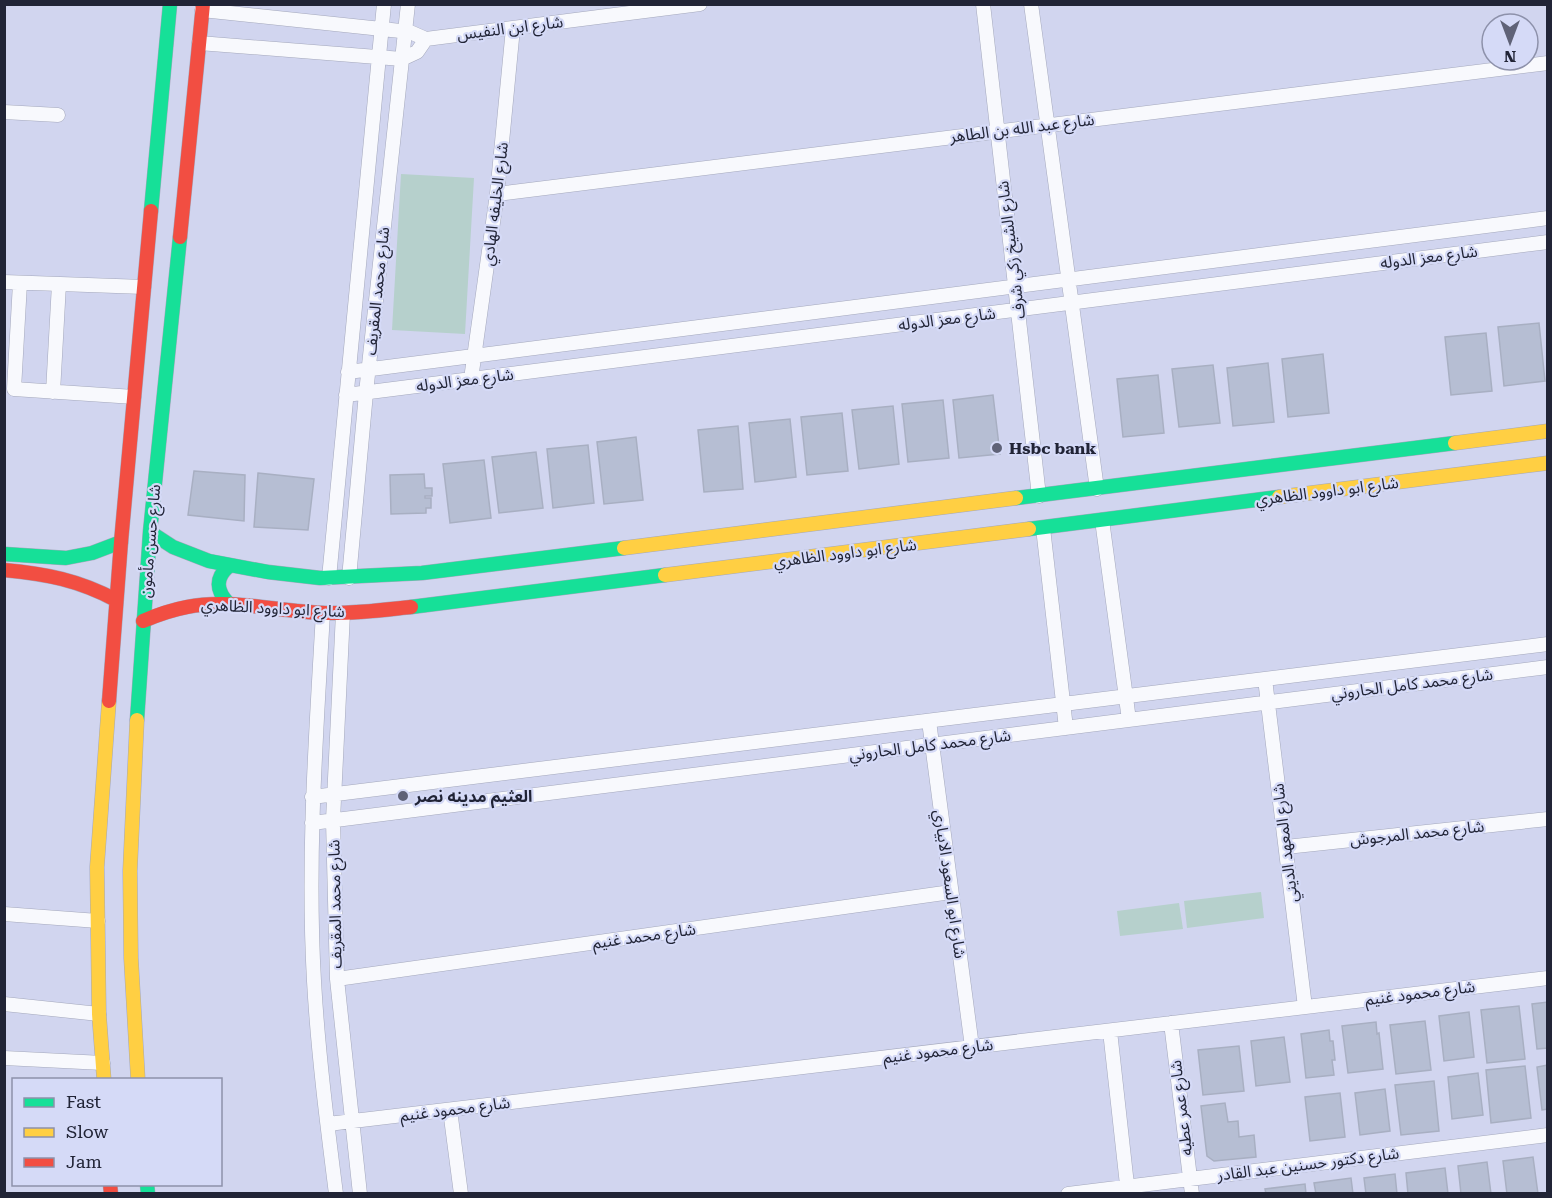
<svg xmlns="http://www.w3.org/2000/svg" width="1552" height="1198" font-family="'Roboto Serif','Noto Sans Arabic',serif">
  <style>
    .green { fill: #b6d0cc }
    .building { fill: #b6bed3; stroke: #a8afc2; stroke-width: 1.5 }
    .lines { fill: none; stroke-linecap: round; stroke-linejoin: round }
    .street-casing { stroke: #a4a8bc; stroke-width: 15 }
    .fast-casing { stroke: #a4a8bc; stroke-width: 15 }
    .slow-casing { stroke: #a4a8bc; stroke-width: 15 }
    .jam-casing { stroke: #a4a8bc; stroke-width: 15 }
    .street { stroke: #f8f9fd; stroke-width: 14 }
    .fast { stroke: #16e098; stroke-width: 14 }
    .slow { stroke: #ffcf43; stroke-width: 14 }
    .jam { stroke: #f24e42; stroke-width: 14 }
    .poi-dot { fill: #5f6277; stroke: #d5daf7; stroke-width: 2 }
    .labels { text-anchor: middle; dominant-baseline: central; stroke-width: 4.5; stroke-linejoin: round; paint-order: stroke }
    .street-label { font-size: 16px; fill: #212436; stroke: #d5daf7 }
    .poi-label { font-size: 16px; font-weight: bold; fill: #212436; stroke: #d5daf7; text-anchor: start }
  </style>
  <rect width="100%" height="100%" fill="#d1d5ef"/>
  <path class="green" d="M401 174 474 178 465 334 392 330Z
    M1261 892 1264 918 1187 928 1184 901Z
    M1179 903 1183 929 1120 936 1117 911Z"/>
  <path class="building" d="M1539 323 1545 381 1504 386 1498 327Z
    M1486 333 1492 391 1451 395 1445 337Z
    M1323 354 1329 413 1288 417 1282 359Z
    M1268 363 1274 422 1233 426 1227 368Z
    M1213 365 1220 423 1179 427 1172 369Z
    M1158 375 1164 433 1123 437 1117 379Z
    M993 395 1000 454 959 458 953 400Z
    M943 400 949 458 908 462 902 404Z
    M893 406 899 464 859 469 852 410Z
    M842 413 848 471 807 475 801 417Z
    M790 419 796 477 755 482 749 423Z
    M738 426 743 489 704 492 698 430Z
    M636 437 643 500 604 504 597 442Z
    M588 445 594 503 553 508 547 449Z
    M536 452 543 508 499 513 492 457Z
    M484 460 491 518 450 523 443 464Z
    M194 471 245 475 244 521 188 515Z
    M258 473 314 479 308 530 254 527Z
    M424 474 425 488H432V496H425V498H431V508H426V513L391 514 390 475Z
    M1548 1002V1048L1537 1049 1532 1004Z
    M1519 1006 1525 1059 1487 1063 1481 1010Z
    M1469 1012 1474 1057 1444 1061 1439 1016Z
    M1425 1021 1431 1070 1396 1074 1390 1025Z
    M1376 1022 1377 1034 1379 1033 1383 1069 1348 1073 1342 1026Z
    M1329 1030 1330 1041H1333L1335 1060H1332L1334 1075 1306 1078 1301 1034Z
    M1284 1037 1290 1082 1256 1086 1251 1041Z
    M1239 1046 1244 1091 1203 1095 1198 1050Z
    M1548 1065V1109L1542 1110 1537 1067Z
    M1525 1066 1531 1118 1491 1123 1486 1070Z
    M1478 1073 1483 1115 1452 1119 1448 1077Z
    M1434 1081 1439 1131 1401 1135 1395 1085Z
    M1385 1089 1390 1131 1360 1135 1355 1093Z
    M1340 1093 1345 1137 1310 1141 1305 1097Z
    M1225 1103 1228 1122 1238 1121 1239 1137 1254 1135 1256 1157 1214 1161 1207 1156 1201 1106Z
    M1533 1157 1538 1194H1507L1503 1161Z
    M1487 1162 1491 1194H1461L1458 1166Z
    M1445 1168 1448 1194H1408L1406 1173Z
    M1395 1174 1397 1194H1366L1364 1178Z
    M1351 1178 1353 1194H1316L1314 1183Z
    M1305 1184 1306 1194H1266L1265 1189Z"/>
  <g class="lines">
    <g class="street-casing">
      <path id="street" d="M983 4 1039 496
        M1031 4 1097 489
        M202 10 410 32 426 39 700 4
        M199 43 402 59 417 52 426 39
        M4 112 58 115
        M497 194 1548 63
        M4 282 144 287
        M20 283 14 389 134 397
        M348 372 1548 218
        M471 379 497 194 513 28
        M53 392 59 284
        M346 395 1548 242
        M1102 520 1129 720
        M1043 528 1066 728
        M329 578 384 4
        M349 578 366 393 408 4
        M323 613C316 735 307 858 314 981 318 1052 327 1123 336 1194
        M343 613 333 820 337 979 360 1194
        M1265 679 1305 1007
        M929 721 972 1047
        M312 797 1548 644
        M312 823 1548 667
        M1286 847 1548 819
        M4 914 98 921
        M337 979 951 892
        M4 1004 99 1014
        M1171 1023 1192 1194
        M1110 1031 1128 1194
        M4 1058 103 1063
        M450 1110 461 1194
        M328 1124 1548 978
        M1068 1194 1548 1135"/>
    </g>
    <g class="fast-casing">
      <path id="fast" d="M151 211 170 4
        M1016 498 1455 443
        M1029 529 1279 497
        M150 532 173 547 209 561 268 572 320 578 422 573 624 548
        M4 554 66 558 92 553 121 542
        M228 603C216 590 215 578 229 566
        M411 607 665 575
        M137 720 150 532 180 237
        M147 1184 148 1194"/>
    </g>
    <g class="slow-casing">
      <path id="slow" d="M1455 443 1548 431
        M1279 497 1548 463
        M624 548 1016 498
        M665 575 1029 529
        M137 720 130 871 131 958 138 1080
        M104 1080 99 1014 97 867 109 701"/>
    </g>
    <g class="jam-casing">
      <path id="jam" d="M180 237 203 4
        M4 570C47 574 78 580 116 600
        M143 621C157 615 171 610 187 607 232 598 279 612 324 613 353 614 383 610 411 607
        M109 701 121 542 151 211
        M110 1184 111 1194"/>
    </g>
    <use href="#street" class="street"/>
    <use href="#fast" class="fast"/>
    <use href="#slow" class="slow"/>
    <use href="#jam" class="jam"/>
  </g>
  <g class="poi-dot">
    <circle cx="997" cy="448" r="6"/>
    <circle cx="403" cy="796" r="6"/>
  </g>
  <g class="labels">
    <g class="street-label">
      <text transform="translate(510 28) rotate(-7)">شارع ابن النفيس</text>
      <text transform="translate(1022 128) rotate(-7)">شارع عبد الله بن الطاهر</text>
      <text transform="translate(495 204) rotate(-83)">شارع الخليفه الهادي</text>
      <text transform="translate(1011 250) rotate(-97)">شارع الشيخ زكي شرف</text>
      <text transform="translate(1429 257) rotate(-7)">شارع معز الدوله</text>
      <text transform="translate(377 291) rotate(-84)">شارع محمد المقريف</text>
      <text transform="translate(947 319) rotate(-7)">شارع معز الدوله</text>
      <text transform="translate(465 380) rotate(-7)">شارع معز الدوله</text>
      <text transform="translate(1327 491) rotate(-7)">شارع ابو داوود الظاهري</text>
      <text transform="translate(150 541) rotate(-85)">شارع حسن مأمون</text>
      <text transform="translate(845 553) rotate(-7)">شارع ابو داوود الظاهري</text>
      <text transform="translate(273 608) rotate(3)">شارع ابو داوود الظاهري</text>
      <text transform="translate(1412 684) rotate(-7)">شارع محمد كامل الحاروني</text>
      <text transform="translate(930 745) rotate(-7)">شارع محمد كامل الحاروني</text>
      <text transform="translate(1417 833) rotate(-6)">شارع محمد المرجوش</text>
      <text transform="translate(1285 843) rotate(-97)">شارع المعهد الديني</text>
      <text transform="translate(950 884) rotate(82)">شارع ابو السعود الابياري</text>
      <text transform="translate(335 904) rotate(-91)">شارع محمد المقريف</text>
      <text transform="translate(644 936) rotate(-8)">شارع محمد غنيم</text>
      <text transform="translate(1420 993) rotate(-7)">شارع محمود غنيم</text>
      <text transform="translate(938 1051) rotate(-7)">شارع محمود غنيم</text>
      <text transform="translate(1181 1108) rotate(-97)">شارع عمر عطيه</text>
      <text transform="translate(455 1109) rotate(-7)">شارع محمود غنيم</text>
      <text transform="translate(1308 1164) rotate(-7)">شارع دكتور حسنين عبد القادر</text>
    </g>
    <g class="poi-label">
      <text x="1009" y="448">Hsbc bank</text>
      <text x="415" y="796">العثيم مدينه نصر</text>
    </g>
  </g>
  <rect width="1552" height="1198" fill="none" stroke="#212436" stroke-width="12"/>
  <rect x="12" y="1078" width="210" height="108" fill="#d5daf7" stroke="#8d91aa" stroke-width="1.5"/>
  <rect x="24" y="1098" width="30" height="9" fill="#16e098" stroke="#8d91aa" stroke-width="1.5"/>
  <text x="66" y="1108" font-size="18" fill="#212436">Fast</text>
  <rect x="24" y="1128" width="30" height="9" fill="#ffcf43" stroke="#8d91aa" stroke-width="1.5"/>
  <text x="66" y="1138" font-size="18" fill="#212436">Slow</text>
  <rect x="24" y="1158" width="30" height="9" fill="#f24e42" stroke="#8d91aa" stroke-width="1.5"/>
  <text x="66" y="1168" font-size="18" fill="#212436">Jam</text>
  <g transform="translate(1510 42) rotate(180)"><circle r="28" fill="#d5daf7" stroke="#8d91aa" stroke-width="1.5"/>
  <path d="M0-4.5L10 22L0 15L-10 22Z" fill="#5f6277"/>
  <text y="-9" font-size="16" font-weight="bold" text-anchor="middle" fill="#212436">N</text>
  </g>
</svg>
